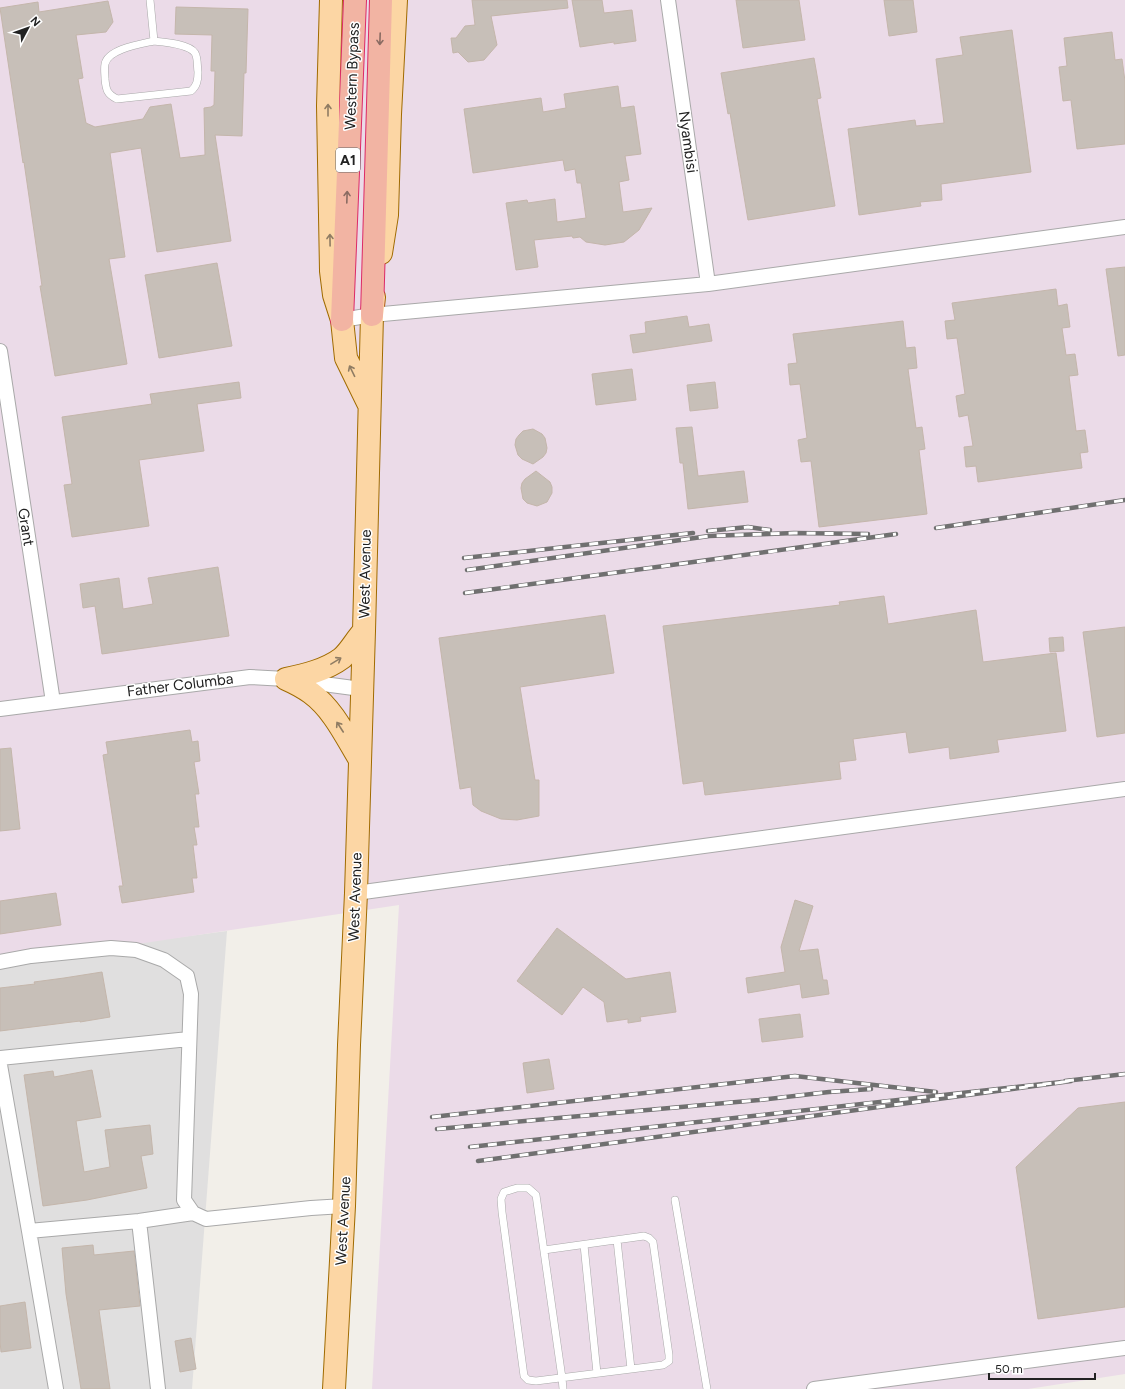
<svg xmlns="http://www.w3.org/2000/svg" width="1125" height="1389" font-family="Figtree,sans-serif">
  <style>
    .residential { fill: #e0dfdf }
    .industrial { fill: #ebdbe8 }
    .building { fill: #c7bfb8; stroke: #c4b6ab }
    .lines { fill: none; stroke-linecap: round; stroke-linejoin: round }
    .service-casing { stroke: #a9a9a9; stroke-width: 8 }
    .minor-casing { stroke: #a9a9a9; stroke-width: 16 }
    .primary-casing { stroke: #a06b00; stroke-width: 24 }
    .trunk-casing { stroke: #dc2a67; stroke-width: 24 }
    .service { stroke: #fff; stroke-width: 7 }
    .minor { stroke: #fff; stroke-width: 14 }
    .primary { stroke: #fcd6a4; stroke-width: 22 }
    .trunk { stroke: #f2b4a3; stroke-width: 22 }
    .rail-casing { stroke: #707070; stroke-width: 4.5 }
    .rail { stroke: #fff; stroke-width: 3; stroke-dasharray: 9; stroke-linecap: butt }
    .oneway { stroke: #8a6b62 }
    .oneway2 { stroke: #8f7c63 }
    .labels { text-anchor: middle; dominant-baseline: central; stroke-width: 3; stroke-linejoin: round; paint-order: stroke }
    .shield { fill: #fff; stroke: #646464; stroke-width: 1 }
    .shield-label { font-size: 14px; font-weight: bold; fill: #222 }
    .street-label { font-size: 15px; fill: #222; stroke: #fff }
  </style>
  <rect width="100%" height="100%" fill="#f2efe9"/>
  <path class="residential" d="M227 931 192 1389H0V961Z"/>
  <path class="industrial" d="M0 0H1125V1374L1028 1389H372L399 905 111 948 0 963Z"/>
  <path class="building" d="M472 0H567L568 8 491 16 497 45 484 60 468 62 458 52 453 53 451 38H456L465 26 475 25Z
    M572 0H602L604 13 632 10 636 41 614 44V42L580 47Z
    M736 0H799L805 40 743 48Z
    M884 0H913L917 32 889 36Z
    M108 1 113 22 106 32 76 35 83 78 78 79 86 123 95 127 143 119 150 107 171 104 180 158 205 155 204 108 211 107 214 105 215 71H211L212 35 175 34 176 7 248 9 246 73H244L242 136 215 135 231 241 157 252 141 148 110 153 125 257 109 259 127 364 55 376 40 286H42L24 162 23 163 0 8 38 2 39 12Z
    M1012 30 1031 172 941 184 942 200 920 202 921 206 859 215 848 129 915 120 916 126 944 123 936 59 963 55 960 37Z
    M1112 32 1115 60 1122 59 1125 81V144L1077 149 1071 100 1063 101 1059 67 1067 66 1064 38Z
    M814 58 821 98 817 99 835 206 748 220 730 113 728 114 721 73Z
    M618 86 621 108 634 106 641 154 625 156 629 180 619 182 623 212 652 208 639 230 624 242 605 245 586 242 580 237 573 238 572 236 534 240 538 267 516 270 506 203 527 200 528 203 555 199 557 222 586 218 581 183H577L575 169 565 171 563 160 473 173 464 109 541 98 543 112 566 108 564 94Z
    M217 263 232 346 159 358 145 275Z
    M1125 267V355L1118 356 1106 269Z
    M1056 289 1058 306 1067 304 1070 327 1062 328 1066 355 1075 354 1078 375 1069 376 1076 431 1085 430 1088 452 1080 453 1082 468 978 482 976 466 966 467 964 447 973 446 968 415 959 417 956 396 965 394 957 338 947 339 945 321 955 320 952 303Z
    M687 316 689 327 709 324 712 341 633 353 630 335 646 333 645 322Z
    M903 321 906 348 915 347 917 368 908 369 916 428 922 427 925 449 919 450 927 514 819 527 811 461 801 462 798 440 807 438 800 384 790 385 788 364 797 363 793 334Z
    M632 369 636 400 596 405 592 374Z
    M239 382 241 398 197 404 204 451 139 460 149 526 72 537 64 485 72 484 62 417 152 404 150 394Z
    M715 382 718 408 690 411 687 385Z
    M692 427 698 476 744 471 748 502 688 509 683 463H680L676 428Z
    M533 429 542 434 545 438 547 448 546 453 543 457 533 464 522 459 518 455 515 445 516 439 519 435 523 431Z
    M536 471 550 482 552 487V493L547 502 537 506 527 503 523 499 521 488 522 483 525 479Z
    M218 567 229 636 102 654 95 606 83 608 80 584 119 578 123 609 153 604 148 578Z
    M884 596 888 624 976 610 983 662 1056 653 1066 731 997 740 999 752 950 759 949 747 909 753 906 732 853 739 856 760 839 762 841 779 705 795 703 781 683 784 663 626 840 605 839 602Z
    M605 615 614 673 520 687 535 780H539V816L517 820 501 819 481 811 473 805 471 787 460 789 439 638Z
    M1125 627V733L1097 737 1083 632Z
    M1063 637 1064 651 1050 652 1049 638Z
    M190 730 192 742 198 741 200 761 194 762 199 794H195L199 827H194L197 845H193L197 878H192L194 892 122 903 119 886H123L103 755 108 754 106 742Z
    M11 748 20 829 0 831V749Z
    M56 893 61 925 0 934V901Z
    M795 900 813 906 799 951 818 949 823 980H827L829 994 802 998 800 984 748 993 746 978 785 972 781 947Z
    M557 928 626 979 670 972 676 1012 640 1017 641 1021 628 1023V1019L607 1022 604 1002 583 987 562 1015 517 981Z
    M102 972 110 1017 80 1022V1021L0 1031V988L35 984 34 982 64 978Z
    M800 1014 803 1037 762 1042 759 1019Z
    M549 1059 554 1089 527 1093 523 1063Z
    M92 1070 101 1117 76 1121 84 1172 110 1167 105 1130 150 1125 153 1154 141 1156 147 1188 87 1200 43 1206 24 1075 53 1071 54 1077Z
    M1125 1102V1307L1038 1319 1016 1167 1078 1108Z
    M93 1245 94 1255 134 1251 140 1306 99 1310 110 1389H81L66 1294 62 1248Z
    M25 1302 31 1348 1 1352 0 1341V1306Z
    M191 1338 196 1369 180 1372 175 1341Z"/>
  <g class="lines">
    <g class="service-casing">
      <path id="service" d="M150 0 154 41
        M154 41C164 42 189 44 195 53 198 58 197 66 198 72 198 80 197 86 191 91L117 99C107 94 106 90 105 79 105 75 104 69 105 64 108 49 141 44 154 41Z
        M675 1200 707 1389
        M617 1240 631 1369
        M584 1245 597 1373
        M544 1250 644 1236 649 1238 653 1242 669 1355V1361L663 1365 536 1381 528 1380 524 1376 502 1212 501 1199 504 1192 517 1188H528L536 1195 562 1378 563 1389"/>
    </g>
    <g class="minor-casing">
      <path id="minor" d="M668 0 708 284
        M342 320 372 315 708 284 1125 227
        M0 351 53 702
        M0 709 250 677 286 679 361 689
        M356 893 1125 789
        M0 962 31 956 111 948 136 950 164 960 187 976 191 994 184 1200 193 1213
        M0 1058 189 1039
        M0 1065 29 1231 139 1221 193 1213 206 1219 311 1208 344 1206
        M139 1221 158 1389
        M29 1231 56 1389
        M814 1389 1125 1348"/>
    </g>
    <g class="primary-casing">
      <path id="primary" d="M331 0 328 106 331 271 334 295 342 320 346 358 368 403
        M381 253 387 215 390 114 396 0
        M286 679C295 683 303 687 311 693 333 709 346 737 360 760
        M286 679C305 675 326 670 342 658 351 650 356 639 364 631
        M334 1389 344 1206 349 1045 356 893 364 631 372 315 374 297"/>
    </g>
    <g class="trunk-casing">
      <path id="trunk" d="M372 315 381 0
        M342 320 355 0"/>
    </g>
    <use href="#service" class="service"/>
    <use href="#minor" class="minor"/>
    <use href="#primary" class="primary"/>
    <use href="#trunk" class="trunk"/>
    <g class="rail-casing">
      <path id="rail" d="M936 528 1125 500
        M708 531 748 527 770 530
        M464 558 693 533
        M467 570 709 536 794 533 868 534
        M465 593C609 573 752 555 896 534
        M1065 1081 1125 1074
        M432 1117 795 1076 936 1092
        M437 1129 759 1100 829 1092 871 1089
        M470 1147 1071 1081 478 1161"/>
    </g>
    <use href="#rail" class="rail"/>
  </g>
  <defs><path id="oneway-shaft" d="M-6 0H5M1.5-3L5.5 0L1.5 3" fill="none" stroke-width="1.6" stroke-linecap="round" stroke-linejoin="round"/></defs>
  <g class="oneway">
    <use href="#oneway-shaft" transform="translate(380 39) rotate(92)"/>
    <use href="#oneway-shaft" transform="translate(347 197) rotate(-88)"/>
  </g>
  <g class="oneway2">
    <use href="#oneway-shaft" transform="translate(328 110) rotate(-90)"/>
    <use href="#oneway-shaft" transform="translate(330 240) rotate(-91)"/>
    <use href="#oneway-shaft" transform="translate(352 371) rotate(-116)"/>
    <use href="#oneway-shaft" transform="translate(336 661) rotate(-31)"/>
    <use href="#oneway-shaft" transform="translate(340 727) rotate(-123)"/>
  </g>
  <g class="labels">
    <rect class="shield" x="336" y="148" width="24" height="24" rx="3"/>
    <g class="shield-label">
      <text x="348" y="160">A1</text>
    </g>
    <g class="street-label">
      <text transform="translate(352 76) rotate(-88)">Western Bypass</text>
      <text transform="translate(688 142) rotate(82)">Nyambisi</text>
      <text transform="translate(26 527) rotate(81)">Grant</text>
      <text transform="translate(365 574) rotate(-89)">West Avenue</text>
      <text transform="translate(180 685) rotate(-7)">Father Columba</text>
      <text transform="translate(355 897) rotate(-88)">West Avenue</text>
      <text transform="translate(343 1221) rotate(-87)">West Avenue</text>
    </g>
  </g>
  <g transform="translate(28 28) rotate(49)" stroke="#ffffff" stroke-width="3" paint-order="stroke">
  <path d="M0-3L7 15L0 10L-7 15Z" fill="#222222"/>
  <text y="-6" font-size="11" font-weight="bold" text-anchor="middle" fill="#222222">N</text>
  </g>
  <path d="M989 1373v6h106v-6" fill="none" stroke="#222222" stroke-width="2"/>
  <text x="995" y="1373" font-size="12" fill="#222222" stroke="#ffffff" stroke-width="3" paint-order="stroke">50 m</text>
</svg>
